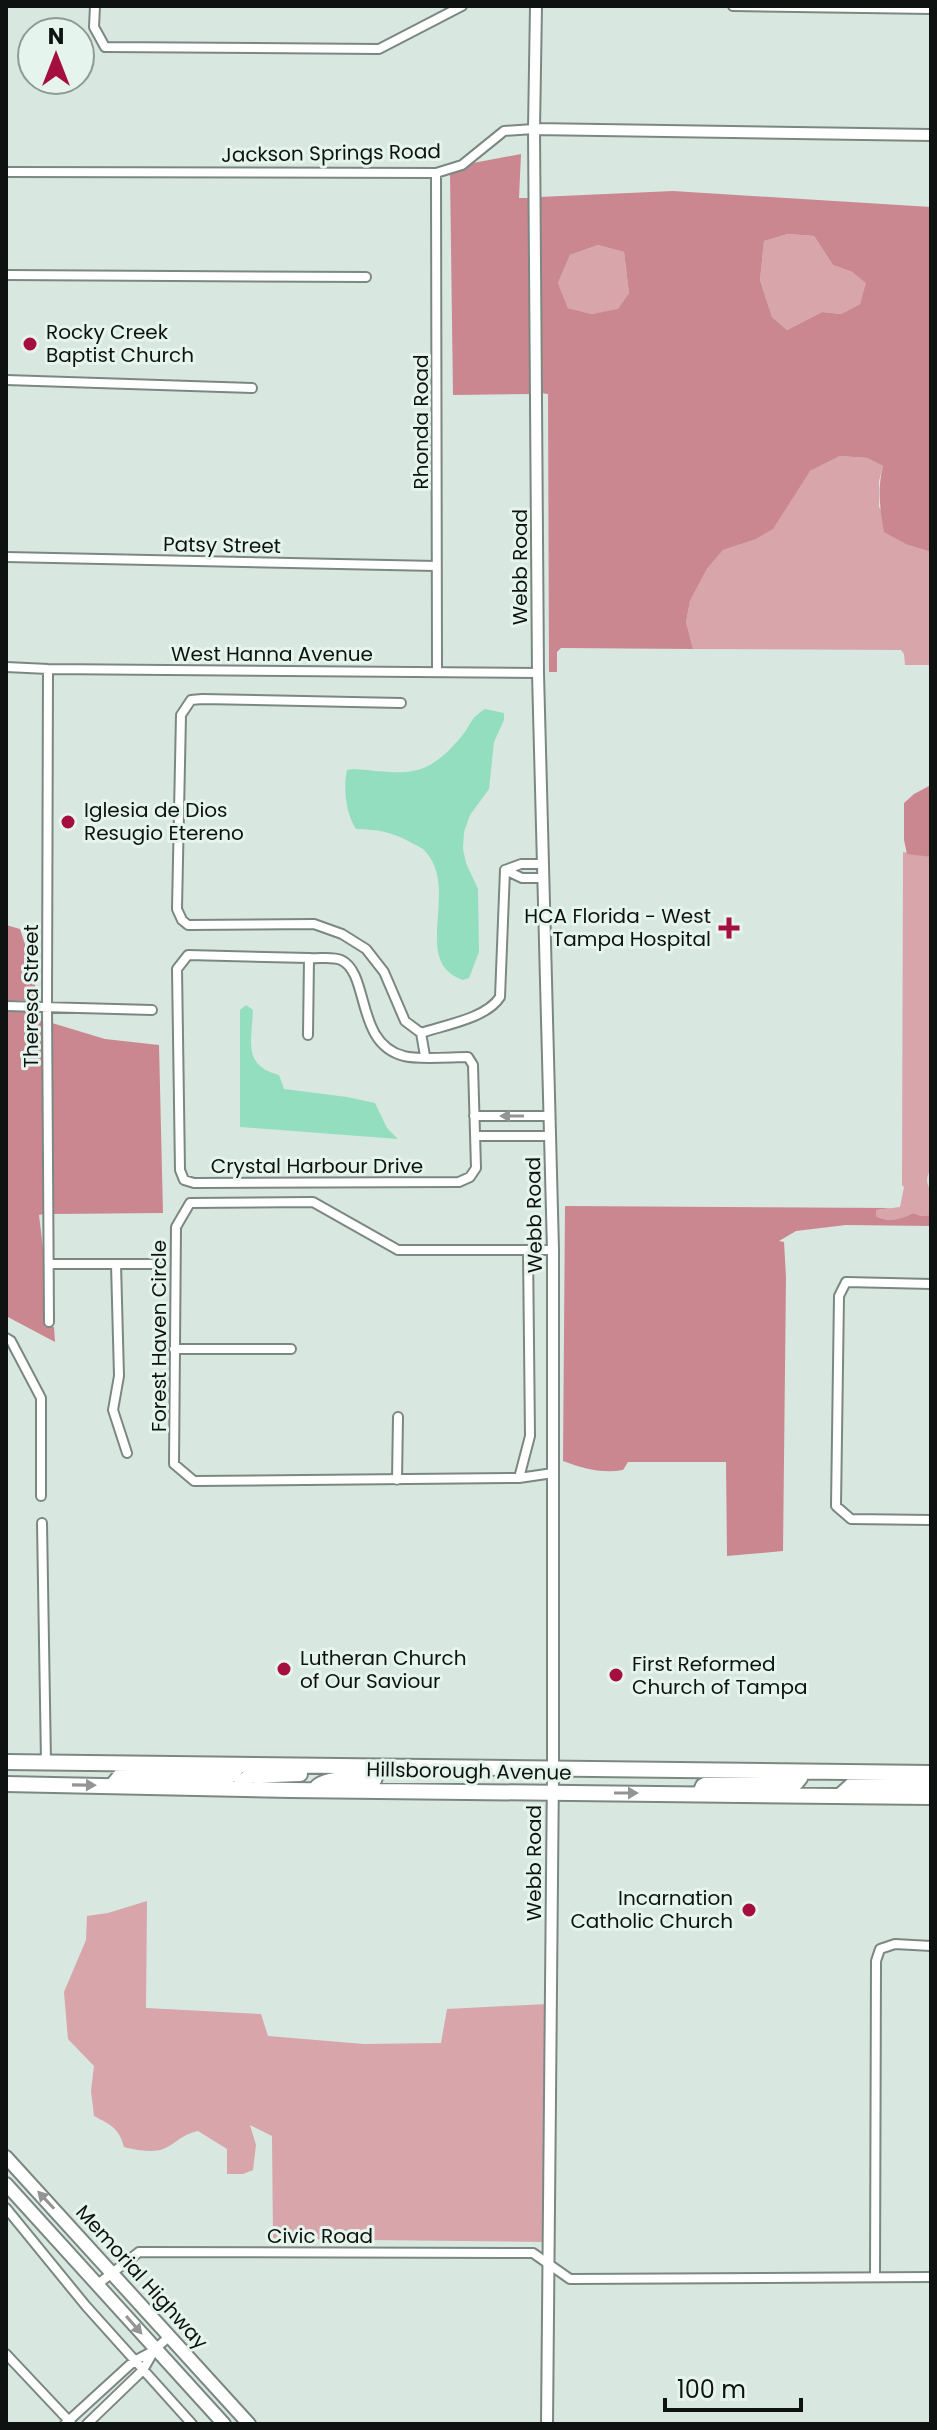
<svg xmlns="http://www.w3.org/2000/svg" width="937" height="2430" font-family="Poppins,sans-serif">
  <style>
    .green { fill: #d7a5aa }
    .forest { fill: #cb878f; fill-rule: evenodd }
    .water { fill: #94dec0 }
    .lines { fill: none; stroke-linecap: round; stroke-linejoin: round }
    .minor-casing { stroke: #7b8882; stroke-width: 12 }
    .tertiary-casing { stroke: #7b8882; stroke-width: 14 }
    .secondary-casing { stroke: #7b8882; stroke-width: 16 }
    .primary-casing { stroke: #7b8882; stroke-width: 18 }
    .minor { stroke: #fff; stroke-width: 8 }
    .tertiary { stroke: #fff; stroke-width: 10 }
    .secondary { stroke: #fff; stroke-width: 12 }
    .primary { stroke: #fff; stroke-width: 14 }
    .oneway { fill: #939594 }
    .poi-dot { fill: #a60e40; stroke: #e5f4ed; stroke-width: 3 }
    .labels { text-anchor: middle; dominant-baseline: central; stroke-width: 6; stroke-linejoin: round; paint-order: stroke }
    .street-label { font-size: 20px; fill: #0e1311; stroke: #e5f4ed }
    .poi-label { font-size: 20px; fill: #0e1311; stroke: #e5f4ed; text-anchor: start }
  </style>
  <rect width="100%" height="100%" fill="#d8e7e0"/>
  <path class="green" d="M788 234 814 236 833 265 852 272 867 283 860 304 841 314 822 312 787 330 772 317 760 280 764 241Z
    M598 245 624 252 629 293 618 310 592 314 568 308 558 283 570 255Z
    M840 456 867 458 883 466 879 481V507L908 545 931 552V665H905L904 654 901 650 693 649 686 622 690 601 707 569 723 550 754 540 810 471Z
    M903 852 931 857V1168C924 1182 928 1182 931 1194 933 1200 931 1209 931 1215L921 1216 913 1213C902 1219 887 1223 876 1216V1210L900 1207 904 1187 902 1185Z
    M147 1901 146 2008 261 2014 268 2036 364 2044 441 2043 447 2009 547 2004 545 2242 273 2239 272 2136 250 2125 256 2145 253 2170 243 2174H227V2149L198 2131C180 2135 176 2144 163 2149 152 2153 135 2150 124 2147 119 2128 111 2125 94 2116L91 2091 94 2066 68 2039 64 1992 86 1940 87 1916 108 1913Z"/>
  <path class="forest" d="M521 154 519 198H530L531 394 453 395 450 174 463 170 473 163Z
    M673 191 931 207V552L908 545 884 532C880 509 877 489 883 466L867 458 840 456 810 471 773 529 754 540 723 550 707 569 690 601 686 622 693 649 561 648 557 652V672H549L548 394 541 393 539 197ZM788 234 814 236 833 265 852 272 866 283 860 304 841 314 822 312 787 330 772 317 760 280 764 241ZM598 245 624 252 629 293 618 309 592 314 568 308 558 283 570 255Z
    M931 785V857L907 854 904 840V803L914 794Z
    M6 925 20 929 35 975V1000L6 1001Z
    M6 1011H35L36 1019 42 1021 44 1214 39 1215 44 1256 45 1327H54L55 1342 6 1316Z
    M52 1023 105 1039 159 1045 163 1213 53 1214Z
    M565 1206 890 1208 876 1210V1216C887 1223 902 1219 913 1213L921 1216 931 1215V1226L846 1225 796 1231 779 1241 784 1242 786 1277 783 1551 727 1556 726 1462H628L623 1470C602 1474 582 1468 563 1461Z"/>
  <path class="water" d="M485 709 504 713V720L494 742 489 789 470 815 464 832 463 849 466 863 478 889 479 952 469 978 463 980C410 962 460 891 426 852 422 847 415 845 410 842 392 832 376 829 356 829 346 814 343 788 347 770L354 769C407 773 424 781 461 737 472 724 469 719 485 709Z
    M246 1005 253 1010C252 1040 242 1066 279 1075L284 1089 347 1097 375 1103 387 1128 398 1139 240 1127V1010Z"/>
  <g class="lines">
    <g class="minor-casing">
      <path id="minor" d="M95 6 94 27 105 47 379 49 462 6
        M733 6 931 9
        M6 172 436 173 462 165 504 131 534 129
        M436 173 437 670
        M6 275 366 277
        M6 380 252 388
        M6 557 436 566
        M6 667 48 669 538 673
        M48 669 47 1005 49 1322
        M401 703 202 699 191 700 181 715 177 909 182 920 188 925 314 924 342 934 366 949 384 972 405 1021 421 1033 425 1056
        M505 870 522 878H544
        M505 870 521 864H543
        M6 1006 152 1010
        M421 1033C445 1025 487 1018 500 997L505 870
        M308 1035 309 958 188 955 177 969 180 1170 184 1180 194 1183 459 1182 470 1177 476 1168 473 1065 468 1057C452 1057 417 1060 404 1056 355 1044 370 973 341 960 332 956 319 959 309 958
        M474 1116H550
        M475 1136H550
        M49 1264H156
        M116 1264 119 1376 113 1410 127 1453
        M931 1284 846 1282 839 1296 836 1506 851 1519 931 1520
        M6 1338 11 1341 41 1398V1496
        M174 1349H291
        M553 1473 519 1478 194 1481 174 1464 176 1227 190 1203 313 1202 398 1250H553
        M519 1478 530 1436 528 1250
        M397 1480 398 1417
        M42 1523 46 1762
        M6 2208 86 2306 192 2424
        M875 2277 876 1961 880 1949 895 1944 931 1946
        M98 2284 139 2252 533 2253 570 2279 931 2277
        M6 2354 71 2423
        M65 2424 134 2361 155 2350
        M87 2424 143 2370 155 2349 170 2336"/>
    </g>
    <g class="tertiary-casing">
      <path id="tertiary" d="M536 6 534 129 538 673 553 1250V1769L547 2424
        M534 129 931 135"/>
    </g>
    <g class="secondary-casing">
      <path id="secondary" d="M6 2157 249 2424
        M6 2184 224 2424"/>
    </g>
    <g class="primary-casing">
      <path id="primary" d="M6 1762 931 1773
        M6 1784 291 1790 931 1797
        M112 1786 121 1775 227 1777 233 1774 238 1765
        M317 1787C330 1775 357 1781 374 1780L379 1767
        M238 1788 249 1776 300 1774
        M700 1793 703 1786 709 1783H796L800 1778 802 1772
        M841 1795 852 1785H931"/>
    </g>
    <use href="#minor" class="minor"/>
    <use href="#tertiary" class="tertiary"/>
    <use href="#secondary" class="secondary"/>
    <use href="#primary" class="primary"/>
  </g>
  <defs><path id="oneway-solid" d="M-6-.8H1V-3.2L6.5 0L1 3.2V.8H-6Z" transform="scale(2)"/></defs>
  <g class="oneway">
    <use href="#oneway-solid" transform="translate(512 1116) rotate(-180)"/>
    <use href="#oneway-solid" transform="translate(84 1785) rotate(1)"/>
    <use href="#oneway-solid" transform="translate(626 1793)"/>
    <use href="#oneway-solid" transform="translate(46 2200) rotate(-133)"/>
    <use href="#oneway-solid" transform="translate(134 2325) rotate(49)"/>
  </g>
  <g class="poi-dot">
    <circle cx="30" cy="344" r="8"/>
    <circle cx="68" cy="822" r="8"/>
    <path d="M725 916h8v8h8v8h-8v8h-8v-8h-8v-8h8z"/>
    <circle cx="284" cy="1669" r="8"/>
    <circle cx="616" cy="1675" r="8"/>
    <circle cx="749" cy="1910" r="8"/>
  </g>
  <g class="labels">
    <g class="street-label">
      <text transform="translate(331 153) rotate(-1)">Jackson Springs Road</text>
      <text transform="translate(421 422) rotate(-90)">Rhonda Road</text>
      <text transform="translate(222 545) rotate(1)">Patsy Street</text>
      <text transform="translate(520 567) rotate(-90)">Webb Road</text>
      <text x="272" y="654">West Hanna Avenue</text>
      <text transform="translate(31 996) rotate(-90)">Theresa Street</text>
      <text x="317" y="1166">Crystal Harbour Drive</text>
      <text transform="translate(534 1215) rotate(-91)">Webb Road</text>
      <text transform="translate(159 1336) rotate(-90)">Forest Haven Circle</text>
      <text transform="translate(469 1771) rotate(1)">Hillsborough Avenue</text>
      <text transform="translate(534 1863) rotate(-90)">Webb Road</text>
      <text x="320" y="2236">Civic Road</text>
      <text transform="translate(142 2277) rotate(48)">Memorial Highway</text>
    </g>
    <g class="poi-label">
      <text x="46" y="332">Rocky Creek<tspan x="46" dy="23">Baptist Church</tspan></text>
      <text x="84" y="810">Iglesia de Dios<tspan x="84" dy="23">Resugio Etereno</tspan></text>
      <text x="711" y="916" text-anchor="end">HCA Florida - West<tspan x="711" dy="23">Tampa Hospital</tspan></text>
      <text x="300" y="1658">Lutheran Church<tspan x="300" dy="23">of Our Saviour</tspan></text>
      <text x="632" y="1664">First Reformed<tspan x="632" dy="23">Church of Tampa</tspan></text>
      <text x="733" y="1898" text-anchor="end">Incarnation<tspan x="733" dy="23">Catholic Church</tspan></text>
    </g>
  </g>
  <rect width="937" height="2430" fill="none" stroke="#0e1311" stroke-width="16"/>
  <g transform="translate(56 56)"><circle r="38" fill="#e5f4ed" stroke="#8f9a95" stroke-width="2"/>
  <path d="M0-6L14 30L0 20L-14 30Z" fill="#a60e40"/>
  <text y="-12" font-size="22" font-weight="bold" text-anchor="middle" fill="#0e1311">N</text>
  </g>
  <path d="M665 2398v12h136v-12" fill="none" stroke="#0e1311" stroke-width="4"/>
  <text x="677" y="2398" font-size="24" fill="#0e1311" stroke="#e5f4ed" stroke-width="6" paint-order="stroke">100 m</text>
</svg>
